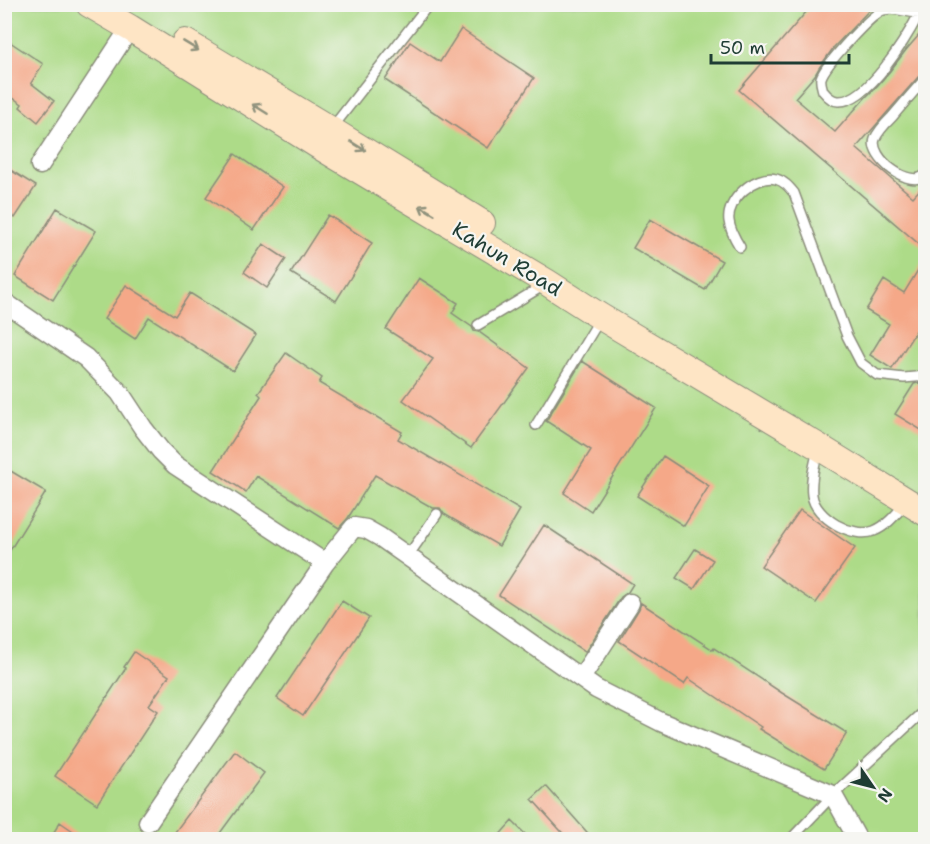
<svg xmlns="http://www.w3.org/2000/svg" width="930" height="844" font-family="'Shantell Sans',sans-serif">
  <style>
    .green { fill: #addb88; stroke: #668c5e; stroke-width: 1.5 }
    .building { fill: #f5a888 }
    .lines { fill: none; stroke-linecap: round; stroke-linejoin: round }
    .lane-casing { stroke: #8a8c7a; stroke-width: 12 }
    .street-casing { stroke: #8a8c7a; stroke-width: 21 }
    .secondary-casing { stroke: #8a8c7a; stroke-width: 28 }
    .lane { stroke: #fff; stroke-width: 9 }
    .street { stroke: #fff; stroke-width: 18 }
    .secondary { stroke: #fee5c5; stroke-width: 26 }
    .oneway { stroke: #8e917c }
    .labels { text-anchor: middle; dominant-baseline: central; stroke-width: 4.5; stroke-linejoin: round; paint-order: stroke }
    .street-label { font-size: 21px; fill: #1f3d34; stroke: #f6f6f2 }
  </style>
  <rect width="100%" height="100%" fill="#f6f6f2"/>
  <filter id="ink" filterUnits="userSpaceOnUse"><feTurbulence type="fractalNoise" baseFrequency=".0167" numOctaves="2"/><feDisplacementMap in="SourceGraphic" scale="12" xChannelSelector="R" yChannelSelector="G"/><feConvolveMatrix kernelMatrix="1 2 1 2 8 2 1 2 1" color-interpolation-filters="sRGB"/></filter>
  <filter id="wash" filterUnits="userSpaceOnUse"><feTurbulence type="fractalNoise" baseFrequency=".008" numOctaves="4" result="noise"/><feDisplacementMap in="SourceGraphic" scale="24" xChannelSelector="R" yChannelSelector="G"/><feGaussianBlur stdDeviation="1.35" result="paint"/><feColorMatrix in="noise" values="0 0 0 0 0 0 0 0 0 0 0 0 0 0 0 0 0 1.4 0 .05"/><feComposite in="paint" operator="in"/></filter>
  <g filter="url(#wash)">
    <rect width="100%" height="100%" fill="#f4dcc1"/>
    <path class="green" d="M5 5H925V839H5Z"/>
    <g id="blocks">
      <path class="building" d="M813 4H875L834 47 819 68 815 75 795 98 835 132 865 98 878 85 890 71 906 50 926 27V68L856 148 913 197 926 183V250L739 90Z
        M461 29 534 78 488 148 385 80 410 42 440 62Z
        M4 38 43 64 31 83 54 101 38 122 20 107 22 104 4 92Z
        M235 154 283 187 254 230 206 197Z
        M4 166 36 186 15 218 4 211Z
        M57 208 96 231 53 300 15 276Z
        M328 215 372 243 336 301 291 273Z
        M650 219 722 261 705 290 633 248Z
        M263 244 286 259 267 288 244 272Z
        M926 257V315L892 369 870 355 889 324 866 310 884 280 904 293Z
        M419 278 458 303 452 313 472 327 474 331 479 332 529 368 471 448 403 400 433 359 386 329Z
        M126 285 175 316 190 293 256 335 233 371 149 317 135 339 104 319Z
        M286 353 322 378 319 383 402 432 398 439 520 510 499 546 444 514 440 508H433L375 475 348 518 339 528 256 476 246 492 213 471 261 396 258 393Z
        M582 361 656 408 591 511 564 493 591 450 546 421Z
        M918 383 926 388V433L895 414 914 384Z
        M663 456 709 486 684 526 637 496Z
        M4 467 46 492 4 560Z
        M800 510 855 548 816 603 761 566Z
        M544 525 633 584 628 592 621 597 585 652 499 595Z
        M695 549 713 560 694 589 676 578Z
        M342 601 369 618 303 716 277 698Z
        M641 603 713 650 714 648 782 693 847 733 824 769 759 729 761 727 688 678 684 684 619 641 639 609Z
        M134 652 169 676 149 705 158 711 97 804 55 776 126 668 124 667Z
        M235 751 264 773 215 840H169Z
        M546 786 594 840H569L532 799Z
        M512 821 531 840H495Z
        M60 822 86 840H49Z"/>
    </g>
  </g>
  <g filter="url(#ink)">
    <use href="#blocks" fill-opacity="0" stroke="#8a8c7a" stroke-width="1.5"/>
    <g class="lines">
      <g class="lane-casing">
        <path id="lane" d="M919 14C907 37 868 103 838 101 832 101 827 96 823 91 822 87 820 82 821 78 825 65 872 13 884 10 898 6 912 16 926 12
          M926 78C914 91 903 104 892 117 886 123 878 131 875 139 868 157 911 191 926 174
          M332 128 429 4
          M740 247C735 239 730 230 729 221 726 200 755 174 776 179 784 181 789 187 794 193L847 336 861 363 877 375 904 378 926 376
          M478 325 546 284
          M536 425 600 319
          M818 449C815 464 810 479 812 495 815 518 853 539 874 531 887 526 897 513 906 503
          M408 556 437 514
          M790 840 833 795 926 709"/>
      </g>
      <g class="street-casing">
        <path id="street" d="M40 165 130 28
          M4 302 86 358 120 393 143 428 161 451 175 465 325 563
          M581 678 630 603
          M148 822 325 563 354 527 366 529 380 537 596 689 661 722 833 795 858 840"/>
      </g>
      <g class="secondary-casing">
        <path id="secondary" d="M89 4 130 28 319 146 548 283 601 317 819 447 926 513
          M185 42 331 130 482 223"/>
      </g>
      <use href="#lane" class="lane"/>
      <use href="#street" class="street"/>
      <use href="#secondary" class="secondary"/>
    </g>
    <defs><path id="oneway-shaft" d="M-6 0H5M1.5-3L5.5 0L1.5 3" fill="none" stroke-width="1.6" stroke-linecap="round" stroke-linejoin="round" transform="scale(1.5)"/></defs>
    <g class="oneway">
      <use href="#oneway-shaft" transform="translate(191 46) rotate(31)"/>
      <use href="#oneway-shaft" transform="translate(260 109) rotate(-148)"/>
      <use href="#oneway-shaft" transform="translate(358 146) rotate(32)"/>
      <use href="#oneway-shaft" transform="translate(427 210) rotate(-149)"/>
    </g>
  </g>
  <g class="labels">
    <g class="street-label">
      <text transform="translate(507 259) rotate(31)">Kahun Road</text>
    </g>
  </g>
  <rect width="930" height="844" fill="none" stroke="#f6f6f2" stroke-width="24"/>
  <g transform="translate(873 787) rotate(125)" stroke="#f6f6f2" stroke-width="4.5" paint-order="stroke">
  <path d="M0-4.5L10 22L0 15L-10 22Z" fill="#1f3d34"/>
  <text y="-9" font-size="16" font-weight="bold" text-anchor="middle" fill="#1f3d34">N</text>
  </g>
  <path d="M711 54v9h138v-9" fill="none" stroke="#1f3d34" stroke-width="3"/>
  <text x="720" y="54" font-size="18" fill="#1f3d34" stroke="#f6f6f2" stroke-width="4.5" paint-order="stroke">50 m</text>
</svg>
